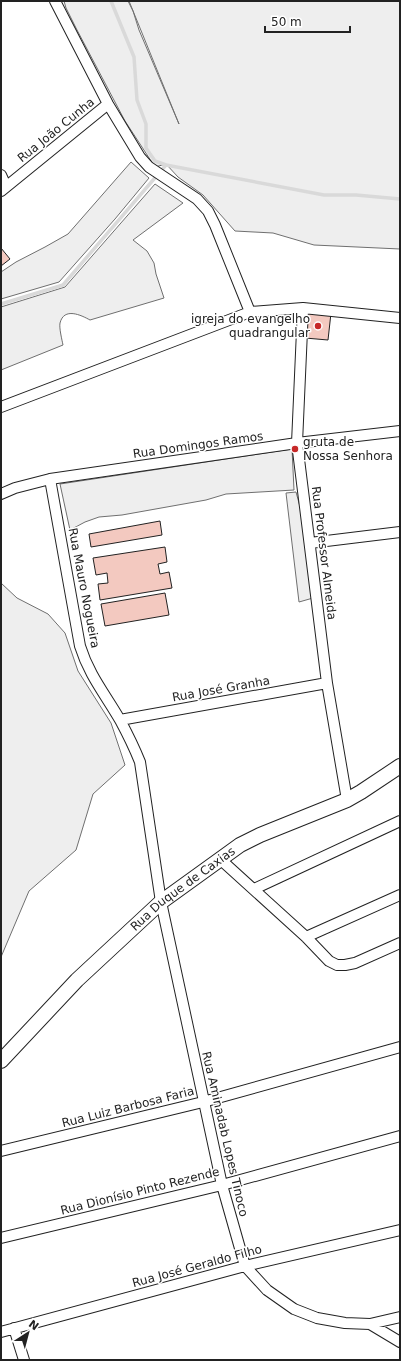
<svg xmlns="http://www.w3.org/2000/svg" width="401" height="1361" font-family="'DejaVu Sans',sans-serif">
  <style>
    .green { fill: #eee; stroke: #6f6f6f }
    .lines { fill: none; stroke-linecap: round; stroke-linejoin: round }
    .stream { stroke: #d9d9d9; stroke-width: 3.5 }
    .building { fill: #f3c9c0; stroke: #222 }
    .street-casing { stroke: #222; stroke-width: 12 }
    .secondary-casing { stroke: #222; stroke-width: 16 }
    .street { stroke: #fff; stroke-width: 10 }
    .secondary { stroke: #fff; stroke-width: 14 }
    .poi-dot { fill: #c62828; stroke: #fff; stroke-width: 1.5 }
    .labels { text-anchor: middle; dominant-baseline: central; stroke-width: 3; stroke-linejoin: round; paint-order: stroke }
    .street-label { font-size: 12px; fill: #222; stroke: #fff }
    .poi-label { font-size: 12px; fill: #222; stroke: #fff; text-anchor: end }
  </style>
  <rect width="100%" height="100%" fill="#fff"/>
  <path class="green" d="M64 1H128L133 11 139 30 179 124 129 1H400V249L314 245 273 233 235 231 203 195 178 177 166 164 155 167 125 121 77 30 66 8Z
    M131 162 149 178 115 219 59 282 1 299V272L16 262 45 247 68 234Z
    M155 184 183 203 133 240 147 251 154 263 156 274 164 298 90 320C81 315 64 307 60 323 59 328 62 340 63 345L1 370V307L65 287Z
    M292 449 294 490 226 494 206 500 122 515 99 517 85 522 70 530 60 484Z
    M296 492 302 514 313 598 299 602 286 493Z
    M1 583 17 598 48 614 65 633 78 671 111 723 125 765 93 794 76 850 29 891 1 957Z"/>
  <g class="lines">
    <path class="stream" d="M111 1 134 57 137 100 146 124V148L155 161 166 165
      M1 304 63 285 166 165 324 195H356L400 199"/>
  </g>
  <path class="building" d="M1 248 10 259 1 266Z
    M307 311 331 313 328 340 305 338Z
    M160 521 162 535 91 547 89 534Z
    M165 547 167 562 158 564 160 574 169 572 172 588 100 600 98 584 108 583 107 573 96 575 93 558Z
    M165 593 169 615 105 626 101 604Z"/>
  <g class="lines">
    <g class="street-casing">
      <path id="street" d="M55 1 108 104 140 157 149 167 197 199 208 211 215 225 250 312
        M1 175 6 186
        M1 191 108 104
        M303 308 297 443 327 683 347 800
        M1 407 250 312 303 308 400 318
        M50 479 80 646C89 675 105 694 120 720 127 733 134 747 140 762L161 902 222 1185 245 1266 267 1290 294 1309 317 1318 345 1323 370 1324 400 1342
        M1 494 15 488 50 479 297 443 400 431
        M310 543 400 532
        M120 720 327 683
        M220 859 306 937 329 961 337 965H345L355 963 400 943
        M254 889 400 821
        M306 937 400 895
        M1 1151 203 1102 400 1047
        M1 1238 222 1185 400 1136
        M370 1324 400 1317
        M14 1328 24 1360
        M1 1332 245 1266 400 1230"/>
    </g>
    <g class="secondary-casing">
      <g id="secondary">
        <path id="s1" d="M1 1061 77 980 161 902 240 845 260 835 347 800 361 792 400 766"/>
      </g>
    </g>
    <use href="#street" class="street"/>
    <use href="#secondary" class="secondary"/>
  </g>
  <g class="poi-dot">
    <circle cx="318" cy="326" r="4"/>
    <circle cx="295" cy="449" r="4"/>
  </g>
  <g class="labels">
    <g class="street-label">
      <text transform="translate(56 130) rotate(-39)">Rua João Cunha</text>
      <text transform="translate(198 445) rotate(-8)">Rua Domingos Ramos</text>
      <text transform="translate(324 553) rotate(83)">Rua Professor Almeida</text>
      <text transform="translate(84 588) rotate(79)">Rua Mauro Nogueira</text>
      <text transform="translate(221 689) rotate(-10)">Rua José Granha</text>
      <text stroke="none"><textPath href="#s1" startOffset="251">Rua Duque de Caxias</textPath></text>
      <text transform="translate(128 1107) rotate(-14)">Rua Luiz Barbosa Faria</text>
      <text transform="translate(225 1134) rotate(77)">Rua Aminadab Lopes Tinoco</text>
      <text transform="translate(140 1191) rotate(-14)">Rua Dionísio Pinto Rezende</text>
      <text transform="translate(197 1266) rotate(-15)">Rua José Geraldo Filho</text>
    </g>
    <g class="poi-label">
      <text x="310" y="319">igreja do evangelho<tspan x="310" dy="14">quadrangular</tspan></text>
      <text x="303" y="442" text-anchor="start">gruta de<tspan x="303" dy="14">Nossa Senhora</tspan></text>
    </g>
  </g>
  <rect width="401" height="1361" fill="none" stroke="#222222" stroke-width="4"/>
  <g transform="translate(28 1333) rotate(36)" stroke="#ffffff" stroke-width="3" paint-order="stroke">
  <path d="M0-3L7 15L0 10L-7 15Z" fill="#222222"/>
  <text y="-6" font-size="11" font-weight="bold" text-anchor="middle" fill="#222222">N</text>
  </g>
  <path d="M265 26v6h85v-6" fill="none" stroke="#222222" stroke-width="2"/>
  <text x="271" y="26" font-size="12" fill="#222222" stroke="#ffffff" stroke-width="3" paint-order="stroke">50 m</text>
</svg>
